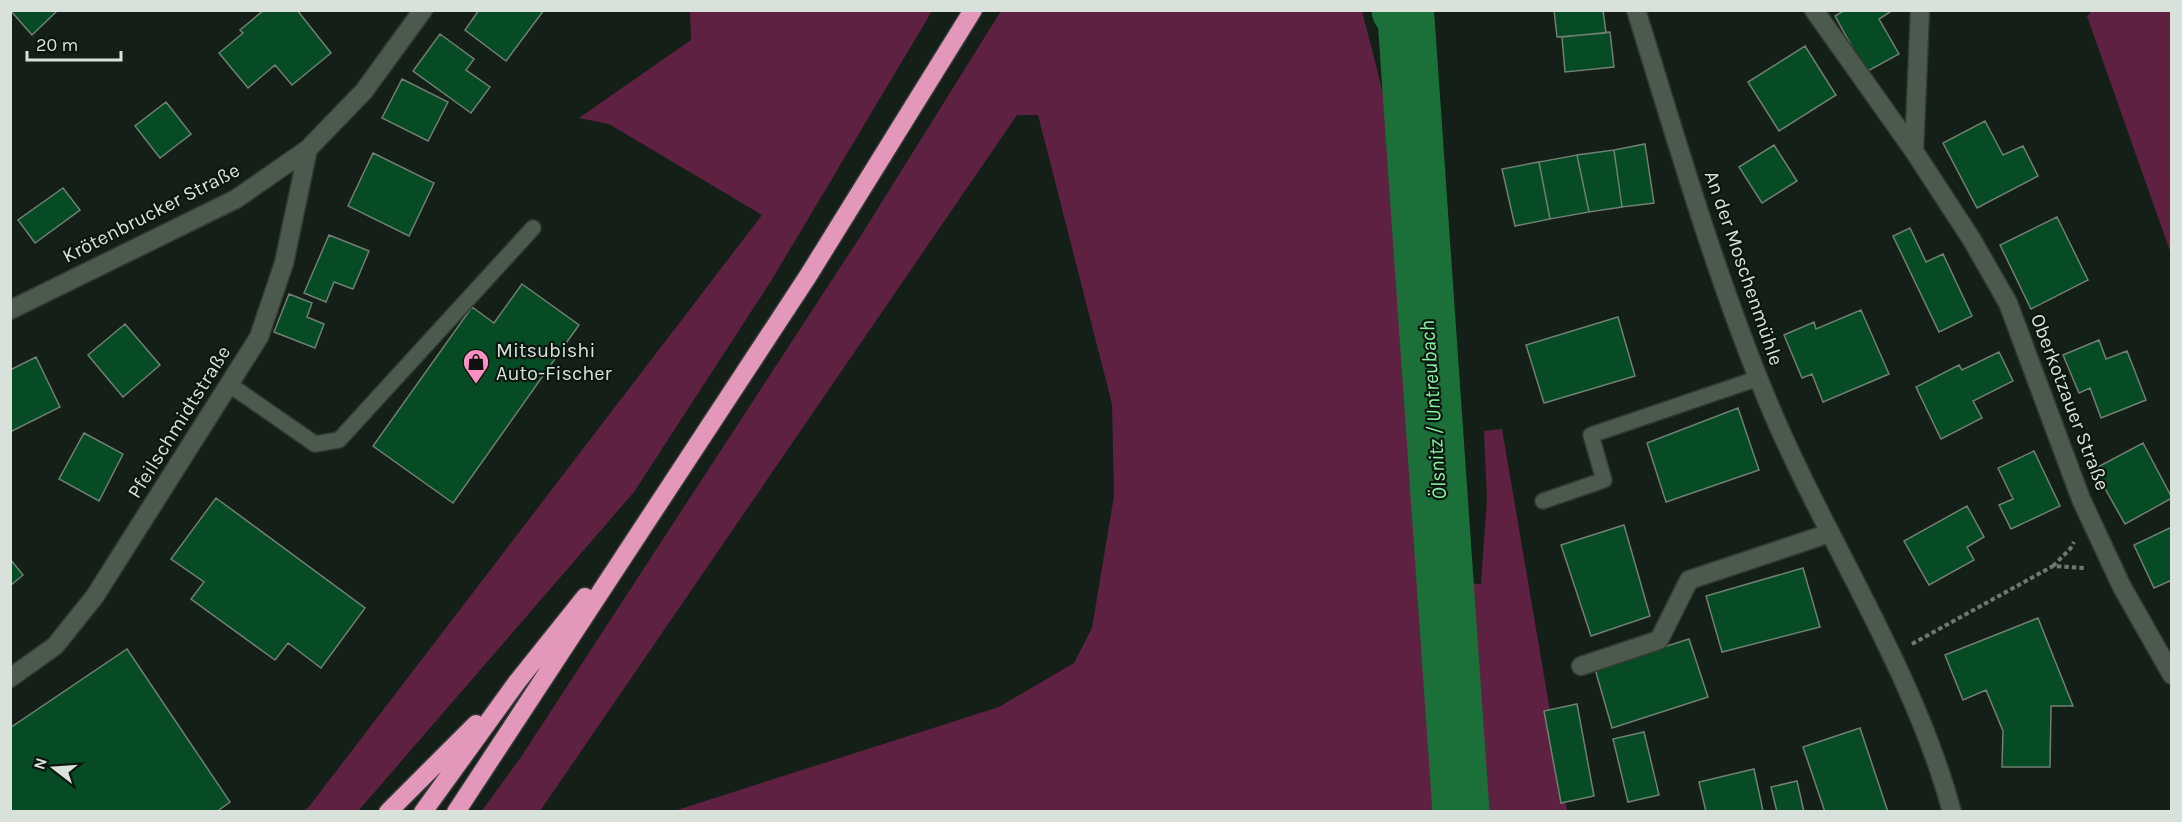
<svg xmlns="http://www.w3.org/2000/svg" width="2182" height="822" font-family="Karla,sans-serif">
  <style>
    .green { fill: #5f2142 }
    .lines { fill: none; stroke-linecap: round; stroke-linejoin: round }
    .river { stroke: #1b703a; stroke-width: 57 }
    .building { fill: #064b23; stroke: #707f73; stroke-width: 1.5 }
    .lane-casing { stroke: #313933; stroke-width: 18 }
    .street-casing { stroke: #313933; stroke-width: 21 }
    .highway-casing { stroke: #313933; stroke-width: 21 }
    .path { stroke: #6e7870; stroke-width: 4; stroke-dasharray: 4.5 3; stroke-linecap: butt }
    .lane { stroke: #4c5a4e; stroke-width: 15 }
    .street { stroke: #4c5a4e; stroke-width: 18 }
    .highway { stroke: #e397bb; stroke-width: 18 }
    .labels { text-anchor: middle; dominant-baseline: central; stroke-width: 4.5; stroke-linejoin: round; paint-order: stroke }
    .street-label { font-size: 20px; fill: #d9e1db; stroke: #0b170e }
    .poi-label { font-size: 20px; fill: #d9e1db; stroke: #0b170e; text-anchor: start }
    .water-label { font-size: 21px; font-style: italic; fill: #89f4a6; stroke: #0b170e }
  </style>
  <rect width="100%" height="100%" fill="#142017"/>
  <path class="green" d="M690 11H932L771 281 634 492 359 810 357 812 302 811 308 808 762 215 609 124 579 118 691 40Z
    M1001 11H1362L1393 132 1424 581 1481 584 1487 499 1484 431 1502 429 1567 811H674L999 707 1074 663 1092 628 1114 496 1112 404 1038 115H1017L540 811 481 812 521 757 860 237Z
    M2092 11H2171V254L2087 16Z"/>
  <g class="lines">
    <path class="river" d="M1400 10 1406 18 1461 812"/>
  </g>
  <path class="building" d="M10 10H58L32 35Z
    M264 10H297L331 53 292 85 275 65 248 88 219 53 243 33 240 30Z
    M479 10H544L506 61 465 30Z
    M1554 10H1603L1606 33 1557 37Z
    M1845 10H1893L1879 19 1899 54 1866 72 1835 16Z
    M1610 32 1614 67 1565 72 1562 37Z
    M440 34 474 59 466 70 490 87 471 113 413 71Z
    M1805 46 1836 95 1779 131 1748 82Z
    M402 79 448 102 428 141 382 118Z
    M166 102 191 134 160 158 135 126Z
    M1985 121 2003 155 2023 146 2038 176 1977 208 1943 143Z
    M1645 144 1654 203 1622 207 1614 150Z
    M1774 145 1797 181 1762 203 1739 167Z
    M1614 150 1622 207 1589 212 1577 155Z
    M373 153 434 183 409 236 348 206Z
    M1577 155 1589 212 1550 219 1539 162Z
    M1539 162 1550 219 1515 226 1502 169Z
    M63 188 80 210 35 243 18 220Z
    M2057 217 2088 280 2031 309 2000 245Z
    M1910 228 1926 262 1943 254 1972 316 1939 332 1893 236Z
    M329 235 369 251 353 289 334 282 326 302 304 293Z
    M522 284 579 325 453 503 373 446 472 307 494 323Z
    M289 294 312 303 307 317 324 324 315 348 274 332Z
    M1861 310 1889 374 1823 402 1812 374 1802 378 1784 335 1814 322 1816 329Z
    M1618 317 1635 376 1544 403 1526 345Z
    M125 324 160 365 123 397 88 355Z
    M2099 340 2106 359 2127 351 2146 400 2101 418 2090 388 2079 393 2063 355Z
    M1999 352 2013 381 1973 401 1982 418 1941 439 1916 387 1959 365 1962 370Z
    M36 357 60 407 10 432V370Z
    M1738 408 1759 470 1666 502 1647 443Z
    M84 433 123 454 99 501 59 479Z
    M2143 443 2172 498 2125 524 2094 469Z
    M2034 451 2060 506 2011 529 1999 505 2013 499 1998 468Z
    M216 498 365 608 321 668 288 643 275 660 191 599 204 582 171 559Z
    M1967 506 1984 537 1967 547 1974 560 1929 585 1904 541Z
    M1624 525 1650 616 1591 636 1561 545Z
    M2172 527V580L2154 588 2134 545Z
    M10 559 23 575 10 586Z
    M1803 568 1820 627 1722 652 1706 596Z
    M2038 618 2073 706H2051L2050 767H2002L2003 731 1986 690 1963 700 1945 655Z
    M1689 639 1708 697 1612 728 1595 669Z
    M127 649 230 802 216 812H10V728Z
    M1577 704 1594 796 1561 803 1544 711Z
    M1860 728 1888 812H1825L1803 747Z
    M1644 732 1659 795 1628 802 1613 739Z
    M1754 769 1763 811 1706 812 1699 782Z
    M1797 781 1804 812H1777L1771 787Z"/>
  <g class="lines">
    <g class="lane-casing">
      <path id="lane" d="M230 385 315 444 339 440 533 228
        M1543 501 1604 480 1591 435 1759 378"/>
    </g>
    <g class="street-casing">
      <path id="street" d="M1636 10C1677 141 1715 275 1768 402 1825 539 1913 668 1952 812
        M1814 10 1914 151 1972 240 2008 303 2081 499 2122 587 2172 675
        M1914 151 1920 10
        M10 310 236 199 308 149 364 91 423 10
        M1581 666 1659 640 1689 580 1830 533
        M10 678 55 646 95 596 259 337 284 263 308 149"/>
    </g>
    <g class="highway-casing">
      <path id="highway" d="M388 812 476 724
        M423 812 517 682 585 597
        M456 812 808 276 973 10"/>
    </g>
    <path class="path" d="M2053 566 2070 549 2074 542
      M1912 644 2053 566 2085 568"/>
    <use href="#lane" class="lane"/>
    <use href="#street" class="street"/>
    <use href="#highway" class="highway"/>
  </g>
  <defs>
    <g id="shop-pin" transform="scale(1.35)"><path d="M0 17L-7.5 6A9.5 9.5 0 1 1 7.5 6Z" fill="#fb8fc4" stroke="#0b170e"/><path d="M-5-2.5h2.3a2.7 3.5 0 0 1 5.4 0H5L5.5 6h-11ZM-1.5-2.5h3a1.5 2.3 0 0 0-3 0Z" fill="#111"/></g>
  </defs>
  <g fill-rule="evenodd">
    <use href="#shop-pin" x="476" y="362"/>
  </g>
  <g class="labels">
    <g class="street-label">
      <text transform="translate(151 213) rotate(-27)">Krötenbrucker Straße</text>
      <text transform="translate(1744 268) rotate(71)">An der Moschenmühle</text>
      <text transform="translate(2070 402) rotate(69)">Oberkotzauer Straße</text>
      <text transform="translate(179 422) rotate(-58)">Pfeilschmidtstraße</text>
    </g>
    <g class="poi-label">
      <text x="496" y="350">Mitsubishi<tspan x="496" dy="23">Auto-Fischer</tspan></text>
    </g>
    <g class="water-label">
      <text transform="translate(1433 410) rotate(-94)">Ölsnitz / Untreubach</text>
    </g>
  </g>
  <rect width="2182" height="822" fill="none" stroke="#d9e1db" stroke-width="24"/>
  <g transform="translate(54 768) rotate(287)" stroke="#0b170e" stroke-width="4.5" paint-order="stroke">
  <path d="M0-4.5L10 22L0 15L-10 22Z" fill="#d9e1db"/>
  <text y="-9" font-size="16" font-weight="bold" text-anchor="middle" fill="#d9e1db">N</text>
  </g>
  <path d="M27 51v9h94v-9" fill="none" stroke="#d9e1db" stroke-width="3"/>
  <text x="36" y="51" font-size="18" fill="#d9e1db" stroke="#0b170e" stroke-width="4.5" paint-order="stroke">20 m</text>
</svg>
